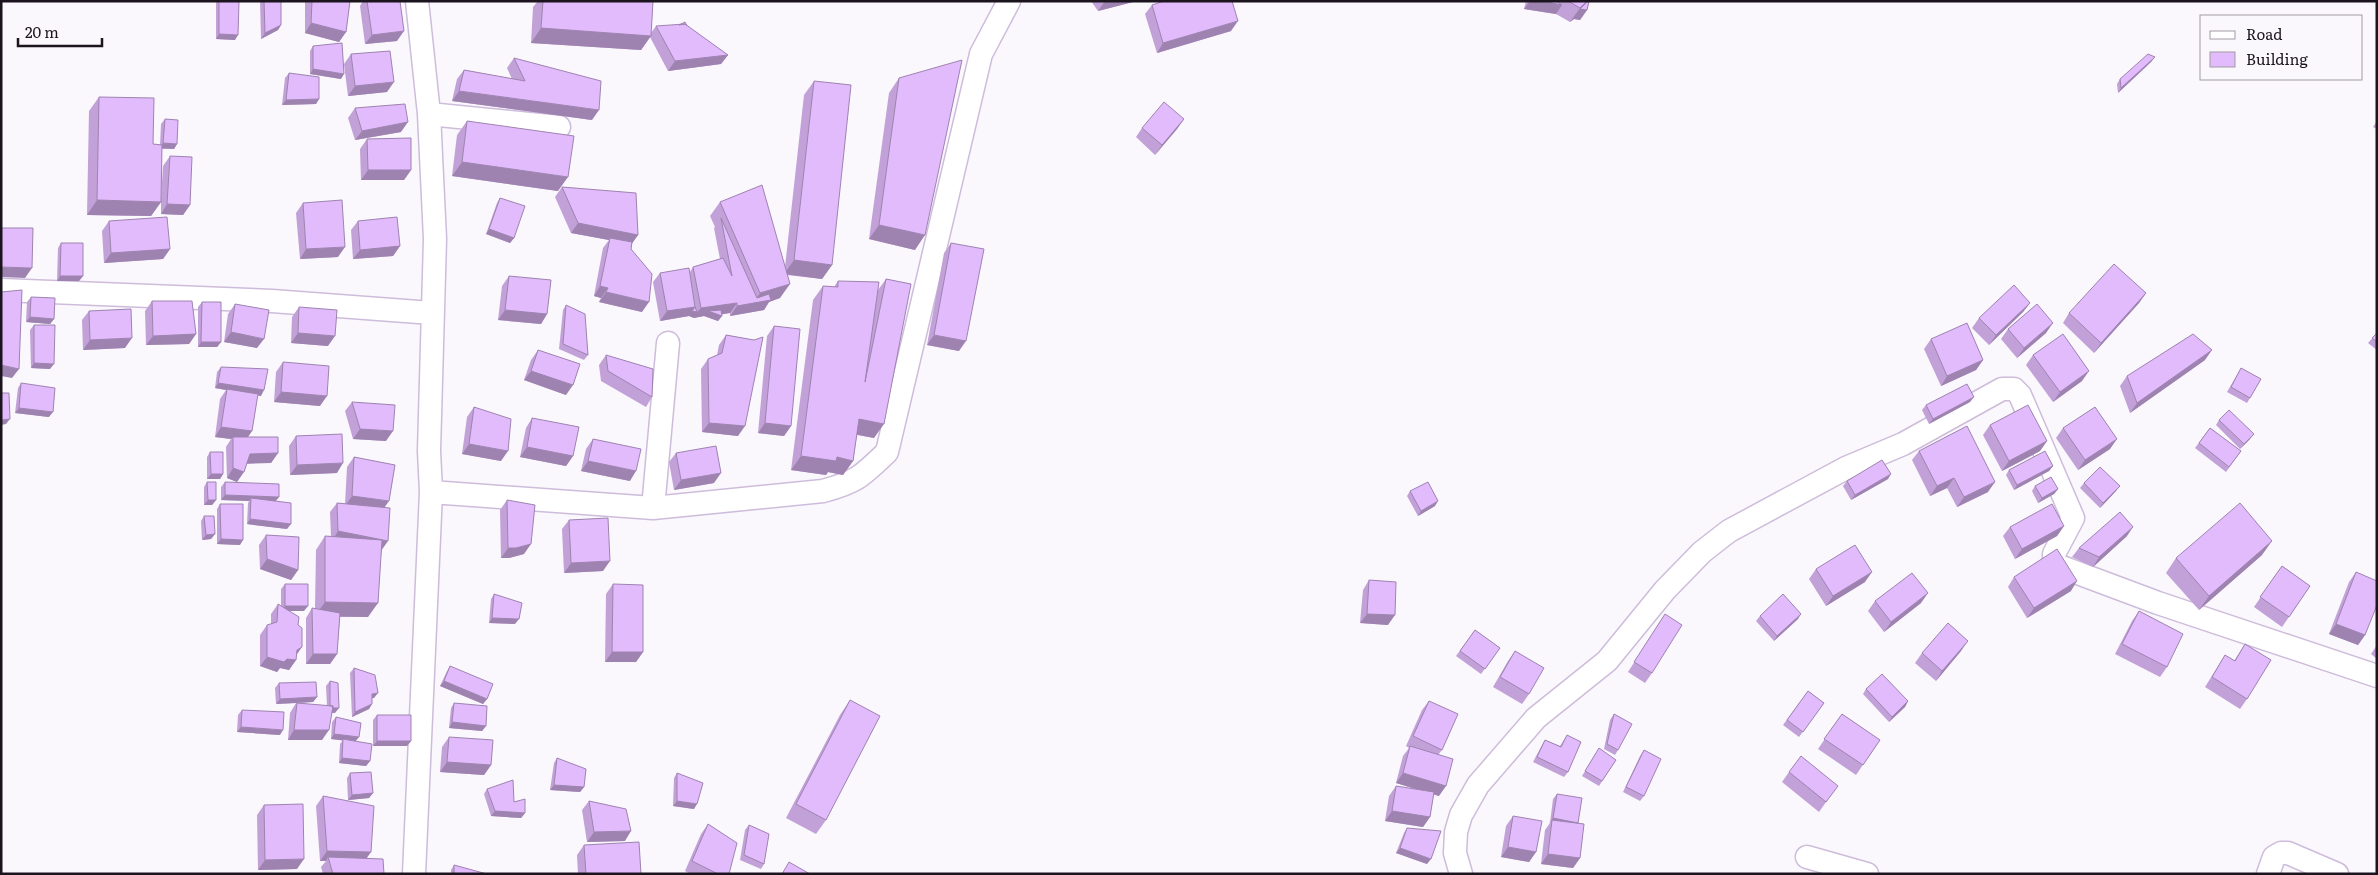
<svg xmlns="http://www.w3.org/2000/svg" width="2378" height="875" font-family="Literata,serif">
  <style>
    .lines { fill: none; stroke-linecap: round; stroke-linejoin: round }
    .minor-casing { stroke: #cebcdb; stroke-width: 25 }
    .minor { stroke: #fff; stroke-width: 22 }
    .wall { fill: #c2a1d8 }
    .shaded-wall { fill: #9e83b0 }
    .building { fill: #e1bbfb; stroke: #9e83b0 }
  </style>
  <rect width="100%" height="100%" fill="#faf7fd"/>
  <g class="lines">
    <g class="minor-casing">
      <path id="minor" d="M429 114 559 127
        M1 290 272 301 432 313
        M431 492 653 508 668 343
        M653 508 823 491C857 482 862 476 887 452L981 54 1009 1
        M1807 857 1867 874
        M414 874 431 492 429 451 435 239 429 114 417 1
        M1461 874 1455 853 1456 832 1461 815 1478 785 1536 718 1607 661 1665 590 1702 552 1729 531 1846 468 1903 444 2002 389H2014L2020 395 2073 518 2054 554V561L2059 566 2158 603 2377 676
        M2268 874 2274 857 2281 853H2288L2337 874"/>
    </g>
    <use href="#minor" class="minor"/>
  </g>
  <path class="wall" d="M217 1H239L235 40 216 39V3Z
    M260 1H281V25L278 30 261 39Z
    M305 1H350L346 32 339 42 305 33Z
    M363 1H367L397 41 365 44 360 6Z
    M538 1H653L651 33 656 26H687L728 55 721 64 668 71 650 37 641 50 531 43 533 7Z
    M1091 1H1137L1098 11Z
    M1526 1H1590L1589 3 1587 10 1580 20 1574 19 1570 22 1556 14 1524 9Z
    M1152 5 1231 31 1157 53 1145 14Z
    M313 46 341 79 310 74V51Z
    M351 54 387 92 348 96 344 64Z
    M2155 57 2151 62 2118 93 2117 84 2120 79Z
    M514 58 592 120 452 101 457 79 464 70 512 79 507 68Z
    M289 73 319 99 316 104 282 105 285 78Z
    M899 78 915 250 869 239 889 93Z
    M814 81 832 265 822 279 787 275 780 298 769 302 764 310 730 316V313L721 314 722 316 718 321 704 316 694 318 689 316 660 321 653 282 660 273 690 272 693 267 720 259 714 228 715 227 710 216 720 202 785 267 804 95Z
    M99 97 153 144 160 145 161 124 165 119 177 144 174 149H162L161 199 163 166 170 156 190 205 183 215 161 214V202L151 216 87 215 89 111Z
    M355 108 401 132 355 140 348 118Z
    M1184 119 1177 129 1155 155 1136 137 1142 128Z
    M467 121 558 191 452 176 457 135Z
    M2377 121V129L2373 127Z
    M367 139 411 170 404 180H361L360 149Z
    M562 187 638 235 632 243 631 249 642 312 599 302 601 298 594 296 603 248 609 240 571 233 555 197Z
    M500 198 514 238 510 243 486 234 497 203Z
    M303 203 338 257 300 259 296 213Z
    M109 221 170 249 163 259 104 263 102 231Z
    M358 221 400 246 393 256 353 259 351 230Z
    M61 243 83 276 79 281H57L58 248Z
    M951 243 959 351 927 345 944 253Z
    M509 276 547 314 541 324 498 320 502 286Z
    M886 279 874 438 857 435 853 461 843 475 828 472 826 475 791 470 813 300 823 286 834 287 838 281 878 290Z
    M2146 293 2139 303 2094 353 2063 323 2069 313Z
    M31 297 54 319 50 324 26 322 27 302Z
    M152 301 196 334 189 344 146 345 145 311Z
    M202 302 221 342 217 347H198V307Z
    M2030 303 2023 312 1989 345 1972 328 1979 318Z
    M235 304 257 348 224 342 228 314Z
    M566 305 588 355 584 360 559 349 563 310Z
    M299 307 328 346 291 343 292 317Z
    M89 311 125 348 83 350 82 320Z
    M34 325 50 369 31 368 30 330Z
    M774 326 791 426 784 436 758 433 767 336Z
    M2008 329 2046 333 2017 358 2001 339Z
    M2377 333V350L2368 343Z
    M726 335 754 340 738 436 702 432 701 369 708 359 717 355 719 345Z
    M1931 339 1983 360 1976 370 1941 386 1924 349Z
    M538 350 566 395 524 380 531 360Z
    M606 355 652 397 646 407 601 381 599 365Z
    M2033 355 2082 381 2053 402 2026 365Z
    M2205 360 2130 413 2120 386 2127 376Z
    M283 362 320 406 274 402 276 372Z
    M221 367 261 396 257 395 252 431 248 437 278 453 271 463H247L237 482 227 478 226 447 231 439 215 437 220 399 226 390 215 388 217 372Z
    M2241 368 2250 398 2247 403 2227 392Z
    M21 383 49 417 15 413 18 388Z
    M352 402 386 441 353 439 345 411Z
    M1970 402 1929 424 1922 410 1926 405Z
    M474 407 501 461 462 454 467 417Z
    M532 418 573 456 566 466 520 457 526 428Z
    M2219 420 2250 439 2240 449 2216 425Z
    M1990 425 2047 441 2040 451 2002 471 1983 435Z
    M2063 428 2110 449 2078 470 2056 438Z
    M2210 428 2241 451 2226 472 2195 448Z
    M296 436 337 473 290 475 289 446Z
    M593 439 630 481 581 471 586 449Z
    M1919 451 1988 492 1957 507 1947 488 1930 496 1912 460Z
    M210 452 223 474 220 479H207V457Z
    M676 453 714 483 674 490 669 462Z
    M354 457 384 508 382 550 368 617H340L337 654 330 664H306V618L312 608H315L316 550 325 536H331L330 512 337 503 345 504 347 467Z
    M2053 466 2049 471 2014 490 2006 475 2009 470Z
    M1888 479 1851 500 1843 486 1847 481Z
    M207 482 216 500 212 505H204V487Z
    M225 482 276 501 287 529 247 524 248 503 249 501 221 500V487Z
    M2084 483 2116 491 2100 508 2080 488Z
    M2035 486 2058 489 2054 494 2038 503 2032 491Z
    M1410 491 1435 506 1418 516 1407 496Z
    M507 500 524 554 509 558H501L500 510Z
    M220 504 240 545 217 544V509Z
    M204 516 215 534 211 539 202 540 201 521Z
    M569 520 603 571 564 573 562 529Z
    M2064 526 2057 536 2015 559 2003 536 2010 527Z
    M266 535 298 570 291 580 260 569 259 545Z
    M2127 536 2093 567 2072 557 2079 548Z
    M2262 555 2199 610 2166 573 2176 558Z
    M2282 566 2310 586 2282 627 2254 607Z
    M1816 569 1865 582 1826 606 1809 579Z
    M2356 572 2365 635 2358 645 2329 634 2349 582Z
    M2014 577 2071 591 2027 618 2008 587Z
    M1369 580 1388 625 1360 623 1363 590Z
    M285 584 304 611H289L298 625 296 660 289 670 280 668 277 672 260 666V635L267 625 271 624V614L278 604 281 606V589Z
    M613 584 643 652 636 662H605L606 594Z
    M494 594 515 624 489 623 491 599Z
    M1875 601 1921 603 1884 632 1868 611Z
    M2139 611 2167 667 2160 677 2115 654 2132 621Z
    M1665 614 1652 673 1645 683 1628 672Z
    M1760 616 1798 619 1774 641 1756 621Z
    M1475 630 1500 648 1481 674 1456 656Z
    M2245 644 2247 699 2240 709 2205 687 2225 655 2234 661Z
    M2377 645V659L2371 654Z
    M1515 651 1529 694 1522 704 1493 687 1508 661Z
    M1961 651 1936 681 1915 663 1922 653Z
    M450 666 487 699 483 704 440 686 447 671Z
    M354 668 374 698H372V704L369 709 352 717 350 673Z
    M330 681 335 713H332L322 740H288L290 713 296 703 276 704 275 688 279 683 317 697 313 702 298 703 327 706 326 686Z
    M1866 689 1908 701 1905 707 1889 722 1863 694Z
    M1808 691 1824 703 1799 737 1783 725Z
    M850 700 826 820 816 834 786 818 840 715Z
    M1429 701 1442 750 1438 755 1439 796 1433 794 1430 817 1423 827 1385 821 1389 796 1396 786 1418 790 1396 783 1403 756 1409 748 1406 746 1422 710Z
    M454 703 486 726 482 731 449 728 451 708Z
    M242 710 280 735 237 732 238 715Z
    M1614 714 1618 750 1615 755 1604 749 1610 720Z
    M1842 714 1880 740 1856 775 1818 749Z
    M377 715 411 741 407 746H373V720Z
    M336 717 355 741 370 761 366 766 339 763 340 744 343 740 331 739 332 722Z
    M1567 735 1568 772 1564 777 1533 762 1542 745 1545 740 1560 746Z
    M449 737 491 765 484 775 440 772 442 747Z
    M1644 750V796L1640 801 1623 792 1640 756Z
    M1596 753 1616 760 1599 786 1582 776Z
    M557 758 584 787 580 792 550 790 554 763Z
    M1789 772 1831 795 1819 812 1782 782Z
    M350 773 373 793 369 798 348 800 347 778Z
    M677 773 694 809 673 806 674 778Z
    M487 789 525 813 521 818 491 816 484 794Z
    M1557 794 1578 823 1580 858 1573 868 1541 864 1545 830 1550 823 1553 799Z
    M323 796 367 858 384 874H323L321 867 326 861H320L316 806Z
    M589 801 625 841 587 842 582 810Z
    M264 805 297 869 258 870 257 815Z
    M1513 816 1536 852 1529 862 1501 857 1506 826Z
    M708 824 729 874H690L685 871 701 834Z
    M749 825 764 864 761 869 740 860 745 830Z
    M1407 828 1427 864 1396 853 1404 833Z
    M584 845 641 874H578L577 855Z
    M454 865 487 874H451V870Z"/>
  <path class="shaded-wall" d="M1105 1H1137L1098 11Z
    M1530 1H1543L1562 5 1556 14 1524 9Z
    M1587 1H1590L1583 9 1587 10 1580 20 1574 19 1570 22 1580 8Z
    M1238 21 1231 31 1157 53 1163 43Z
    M311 23 346 32 339 42 305 33Z
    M281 25 278 30 261 39 265 33Z
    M541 28 651 36 641 50 531 43Z
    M404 31 397 41 365 44 372 35Z
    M219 34 238 35 235 40 216 39Z
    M728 55 721 64 668 71 675 61Z
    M2155 57 2151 62 2118 93 2121 88Z
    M313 69 344 74 341 79 310 74Z
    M394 82 387 92 348 96 355 86Z
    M459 91 599 110 592 120 452 101Z
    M319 99 316 104 282 105 286 100Z
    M1184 119 1177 129 1155 155 1162 145Z
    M408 122 401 132 355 140 362 131Z
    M163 143 177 144 174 149 160 148Z
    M462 162 568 177 558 191 452 176Z
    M368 170H411L404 180H361Z
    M97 200 161 202 151 216 87 215Z
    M167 204 190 205 183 215 161 214Z
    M578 223 638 235 631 245 610 238 609 240 571 233Z
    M879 225 925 235 915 250 869 239Z
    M489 229 514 238 510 243 486 234Z
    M400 246 393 256 353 259 360 250Z
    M345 247 338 257 300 259 306 249Z
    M170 249 163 259 104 263 111 253Z
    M794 260 832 265 822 279 784 274Z
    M1 267 32 268 25 278 1 277Z
    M60 276H83L79 281H57Z
    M790 284 780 298 769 302 764 310 730 316 737 306 753 303 760 293Z
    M600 286 608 288 601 298 594 296Z
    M606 292 649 302 642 312 599 302Z
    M2146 293 2139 303 2094 353 2101 343Z
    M737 303 730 313 718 315 722 316 718 321 704 316 694 318 689 316 660 321 667 311 695 307 697 312 701 308Z
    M2030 303 2023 312 1989 345 1996 335Z
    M505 310 547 314 541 324 498 320Z
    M30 317 54 319 50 324 26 322Z
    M2053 323 2046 333 2017 358 2024 348Z
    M231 332 264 339 257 348 224 342Z
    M298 333 335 336 328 346 291 343Z
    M196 334 189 344 146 345 153 336Z
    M934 335 966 341 959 351 927 345Z
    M132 338 125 348 83 350 90 340Z
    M201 342H221L217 347H198Z
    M2212 350 2205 360 2130 413 2137 403Z
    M1983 360 1976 370 1941 386 1947 376Z
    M34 363 54 364 50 369 31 368Z
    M1 365 19 369 12 378 1 376Z
    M531 371 573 385 566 395 524 380Z
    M2089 371 2082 381 2053 402 2060 392Z
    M218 383 264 390 261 396 215 388Z
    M281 392 327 396 320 406 274 402Z
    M1974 397 1970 402 1929 424 1933 419Z
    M19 408 53 412 49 417 15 413Z
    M10 419 6 424 1 425V420Z
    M859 419 884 424 874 438 849 433Z
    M709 423 745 426 738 436 702 432Z
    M765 423 791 426 784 436 758 433Z
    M221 427 252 431 245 441 233 437 231 439 215 437Z
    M360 429 393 431 386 441 353 439Z
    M2254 434 2250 439 2240 449 2244 444Z
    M2117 439 2110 449 2078 470 2085 460Z
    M2047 441 2040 451 2002 471 2009 461Z
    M469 444 508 451 501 461 462 454Z
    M527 447 573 456 566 466 520 457Z
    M278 453 271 463 243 464 250 454Z
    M801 456 837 457 853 461 843 475 828 472 826 475 791 470Z
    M588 461 636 471 630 481 581 471Z
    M343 463 337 473 290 475 297 465Z
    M2053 466 2049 471 2014 490 2017 485Z
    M233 468 244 472 237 482 227 478Z
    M721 473 714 483 674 490 681 480Z
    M211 474H223L220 479H207Z
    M1891 474 1888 479 1851 500 1855 495Z
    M1954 478 1947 488 1930 496 1937 486Z
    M1995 482 1988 492 1957 507 1964 497Z
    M2120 486 2116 491 2100 508 2103 503Z
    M2058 489 2054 494 2038 503 2042 498Z
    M225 495 279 497 275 502 251 498 249 501 221 500Z
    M352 496 389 501 382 511 345 506Z
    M208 500H216L212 505H204Z
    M1438 501 1435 506 1418 516 1421 511Z
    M250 519 291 524 287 529 247 524Z
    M2064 526 2057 536 2015 559 2022 549Z
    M2133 527 2127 536 2093 567 2099 557Z
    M338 531 388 541 381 551 332 541Z
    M215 534 211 539 202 540 206 535Z
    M221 539 243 540 240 545 217 544Z
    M2272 541 2262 555 2199 610 2209 596Z
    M531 544 524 554 509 558H501L508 548Z
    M267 559 298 570 291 580 260 569Z
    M610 561 603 571 564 573 571 563Z
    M1872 572 1865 582 1826 606 1833 596Z
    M2077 581 2071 591 2027 618 2034 608Z
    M1928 593 1921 603 1884 632 1891 622Z
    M325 602 378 603 368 617 315 616Z
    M285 606H308L304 611H281Z
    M1367 614 1395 615 1388 625 1360 623Z
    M1801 614 1798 619 1774 641 1777 636Z
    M492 618 519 619 515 624 489 623Z
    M2336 624 2365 635 2358 645 2329 634Z
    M1968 641 1961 651 1936 681 1942 671Z
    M302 647 295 657 296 660 289 670 280 668 277 672 260 666 267 657 297 650Z
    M612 652H643L636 662H605Z
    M313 654H337L330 664H306Z
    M444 681 487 699 483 704 440 686Z
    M378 693 374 698 368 699 372 694Z
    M317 697 313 702 276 704 280 699Z
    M1908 701 1905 707 1889 722 1892 717Z
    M372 704 369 709 352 717 355 712Z
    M330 707 339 708 335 713 327 712Z
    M452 722 486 726 482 731 449 728Z
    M241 727 283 730 280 735 237 732Z
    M294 730H329L322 740H288Z
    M334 734 359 737 355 742 331 739Z
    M377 741H411L407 746H373Z
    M342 758 370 761 366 766 339 763Z
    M447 762 491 765 484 775 440 772Z
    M1403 773 1446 786 1439 796 1396 783Z
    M554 785 584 787 580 792 550 790Z
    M373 793 369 798 348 800 352 795Z
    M677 801 697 804 694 809 673 806Z
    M495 811 525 813 521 818 491 816Z
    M1392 811 1430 817 1423 827 1385 821Z
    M1553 818 1578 823 1574 828 1552 820 1549 823Z
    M631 831 625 841 587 842 594 832Z
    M1508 847 1536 852 1529 862 1501 857Z
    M1400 848 1431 859 1427 864 1396 853Z
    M327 851 371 852 364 862 328 857 326 861H320Z
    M1548 854 1580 858 1573 868 1541 864Z
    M304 859 297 869 258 870 265 860Z"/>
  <path class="building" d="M219 1H239L238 35 219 34Z
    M264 1H281V25L265 33Z
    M312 1H350L346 32 311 23Z
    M367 1H400L404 31 372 35Z
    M543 1H653L651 36 541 28Z
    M1164 1H1232L1238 21 1163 43 1152 5Z
    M1543 1H1556L1562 5Z
    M1568 1H1587L1580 8Z
    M1588 1H1589L1587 10 1580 9Z
    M685 22 687 26 685 24 679 25Z
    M685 24 728 55 675 61 656 26Z
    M342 43 344 74 313 69V46Z
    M390 51 394 82 355 86 351 54Z
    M2148 54 2155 57 2121 88 2120 79Z
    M514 58 601 81 599 110 459 91 464 70 525 81Z
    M962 60 925 235 879 225 899 78Z
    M289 73 319 77V99L286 100Z
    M814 81 851 85 832 265 794 260Z
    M99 97 154 98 153 144 162 145 161 202 97 200Z
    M1164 102 1184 119 1162 145 1142 128Z
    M405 104 408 122 362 131 355 108Z
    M165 119 178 120 177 144 163 143Z
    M467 121 574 136 568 177 462 162Z
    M411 138V170H368L367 139Z
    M170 156 192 157 190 205 167 204Z
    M762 185 790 284 760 293 720 202Z
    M562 187 636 193 638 235 578 223Z
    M500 198 525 206 514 238 489 229Z
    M342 200 345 247 306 249 303 203Z
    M167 217 170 249 111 253 109 221Z
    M397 217 400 246 360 250 358 221Z
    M721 218 757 298 769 294 771 300 737 306V303L701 308 693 267 723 258 732 276Z
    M1 228H33L32 268 1 267Z
    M610 238 632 242 631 249 652 274 649 302 606 292 608 288 600 286Z
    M61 243H83V276H60Z
    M951 243 984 249 966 341 934 335Z
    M2114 264 2146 293 2101 343 2069 313Z
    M689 268 695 307 667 311 660 273Z
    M509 276 551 280 547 314 505 310Z
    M886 279 911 284 884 424 859 419 853 461 837 457 836 461 801 456 823 286 838 287V281L879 282 865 382Z
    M2014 285 2030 303 1996 335 1979 318Z
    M22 290 19 369 1 365V292Z
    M31 297 55 298 54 319 30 317Z
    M152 301H192L196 334 153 336Z
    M202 302H221V342H201Z
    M235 304 269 310 264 339 231 332Z
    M2037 304 2053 323 2024 348 2008 329Z
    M566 305 585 314 588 355 563 344Z
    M299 307 337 310 335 336 298 333Z
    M695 307 697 312 692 311Z
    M131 309 132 338 90 340 89 311Z
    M721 310 722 316 708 311Z
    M1967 323 1983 360 1947 376 1931 339Z
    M34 325H55L54 364 34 363Z
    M774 326 800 329 791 426 765 423Z
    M2377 333V342L2372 338Z
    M2063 334 2089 371 2060 392 2033 355Z
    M2193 334 2212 350 2137 403 2127 376Z
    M726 335 754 340 763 337 745 426 709 423 708 359 722 353Z
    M538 350 580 364 573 385 531 371Z
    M606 355 653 369 652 397 608 371Z
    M283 362 329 366 327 396 281 392Z
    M221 367 268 369 264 390 218 383Z
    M2241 368 2261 379 2250 398 2231 387Z
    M21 383 55 388 53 412 19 408Z
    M1967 384 1974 397 1933 419 1926 405Z
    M227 389 258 394 252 431 221 427Z
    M1 393H9L10 419 1 420Z
    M352 402 395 405 393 431 360 429Z
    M2028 405 2047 441 2009 461 1990 425Z
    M474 407 511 419 508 451 469 444Z
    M2095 407 2117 439 2085 460 2063 428Z
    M2229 410 2254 434 2244 444 2219 420Z
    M532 418 579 427 573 456 527 447Z
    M1967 426 1995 482 1964 497 1954 478 1937 486 1919 451Z
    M2210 428 2241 451 2229 467 2199 443Z
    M342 434 343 463 297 465 296 436Z
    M233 437H278V453L250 454 244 472 233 468Z
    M593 439 641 449 636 471 588 461Z
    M716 446 721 473 681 480 676 453Z
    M2045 451 2053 466 2017 485 2009 470Z
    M210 452H223V474H211Z
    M354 457 395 465 389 501 352 496Z
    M1882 460 1891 474 1855 495 1847 481Z
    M2100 467 2120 486 2103 503 2084 483Z
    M2051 477 2058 489 2042 498 2035 486Z
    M207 482H216V500H208Z
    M225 482 279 484V497L225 495Z
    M1428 482 1438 501 1421 511 1410 491Z
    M251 498 291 503V524L250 519Z
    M507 500 535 505 531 544 516 548H508Z
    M337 503 390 508 388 541 338 531Z
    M2240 503 2272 541 2209 596 2176 558Z
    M220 504H243V540L221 539Z
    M2052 504 2064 526 2022 549 2010 527Z
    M2120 512 2133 527 2099 557 2079 548Z
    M204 516H214L215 534 206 535Z
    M608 518 610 561 571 563 569 520Z
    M266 535 299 537 298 570 267 559Z
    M325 536 382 540 378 603 325 602Z
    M1855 545 1872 572 1833 596 1816 569Z
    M2057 549 2077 581 2034 608 2014 577Z
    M2282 566 2310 586 2289 617 2260 597Z
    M2356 572 2377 581V605L2365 635 2336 624Z
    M1912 573 1928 593 1891 622 1875 601Z
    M1369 580 1396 582 1395 615 1367 614Z
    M285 584H308V606H285Z
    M613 584 643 585V652H612Z
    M494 594 522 603 519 619 492 618Z
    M1783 594 1801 614 1777 636 1760 616Z
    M278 604 299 617 298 625 302 628V647L297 650 296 660 287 659 284 662 267 657V625L277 622Z
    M312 608 340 613 337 654H313Z
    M2139 611 2183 634 2167 667 2122 644Z
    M1665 614 1682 625 1652 673 1634 662Z
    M1948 623 1968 641 1942 671 1922 653Z
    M1475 630 1500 648 1485 669 1460 651Z
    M2245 644 2271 660 2247 699 2212 677 2225 655 2235 661Z
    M1515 651 1544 668 1529 694 1500 677Z
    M450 666 493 684 487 699 444 681Z
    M354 668 375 675 378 693 372 694V704L355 712Z
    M1882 674 1908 701 1892 717 1866 689Z
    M330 681 338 683 339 708H333V706H330Z
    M316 682 317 697 280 699 279 683Z
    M1808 691 1824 703 1803 732 1787 720Z
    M850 700 880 716 826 820 796 804Z
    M1429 701 1458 714 1442 750 1413 736Z
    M297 703 333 706 329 730H294Z
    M454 703 487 706 486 726 452 722Z
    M242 710 284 712 283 730 241 727Z
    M1614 714 1632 724 1618 750 1607 744Z
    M1842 714 1880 740 1863 765 1824 739Z
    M377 715H411V741H377Z
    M336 717 361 723 359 737 334 734Z
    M1567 735 1581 742 1568 772 1537 757 1545 740 1561 747Z
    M449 737 493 740 491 765 447 762Z
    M343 739 372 744 370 761 342 758Z
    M1410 746 1453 759 1446 786 1403 773Z
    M1599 748 1616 760 1602 781 1585 771Z
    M1644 750 1661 759 1644 796 1626 787Z
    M1801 756 1838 786 1826 802 1789 772Z
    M557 758 586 769 584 787 554 785Z
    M371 772 373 793 352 795 350 773Z
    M677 773 703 783 697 804 677 801Z
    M513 780 514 802 525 799V813L495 811 487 789Z
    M1396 786 1434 792 1430 817 1392 811Z
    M1557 794 1582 798 1578 823 1553 818Z
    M323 796 374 806 371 852 327 851Z
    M589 801 626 809 631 831 594 832Z
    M303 804 304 859 265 860 264 805Z
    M1513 816 1542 821 1536 852 1508 847Z
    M1552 820 1584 824 1580 858 1548 854Z
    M708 824 737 843 729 874H718L692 861Z
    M749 825 769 834 764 864 744 855Z
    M1407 828 1441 831 1431 859 1400 848Z
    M639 842 641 874H586L584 845Z
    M328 857 383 859 384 874H333Z
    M789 862 810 874H782Z
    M454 865 487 874H454Z"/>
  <rect width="2378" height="875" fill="none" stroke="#1b141f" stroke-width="5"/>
  <rect x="2200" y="15" width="162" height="65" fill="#faf7fd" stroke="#a19ca4"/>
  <rect x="2210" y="31" width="25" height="8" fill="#ffffff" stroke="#a19ca4"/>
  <text x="2246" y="40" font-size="15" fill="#1b141f">Road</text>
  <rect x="2210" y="52" width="25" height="15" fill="#e1bbfb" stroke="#a19ca4"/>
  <text x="2246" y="65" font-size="15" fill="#1b141f">Building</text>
  <path d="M18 38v8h84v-8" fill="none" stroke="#1b141f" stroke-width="2.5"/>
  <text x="25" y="38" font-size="15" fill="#1b141f" stroke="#faf7fd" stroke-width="4" paint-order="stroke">20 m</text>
</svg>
